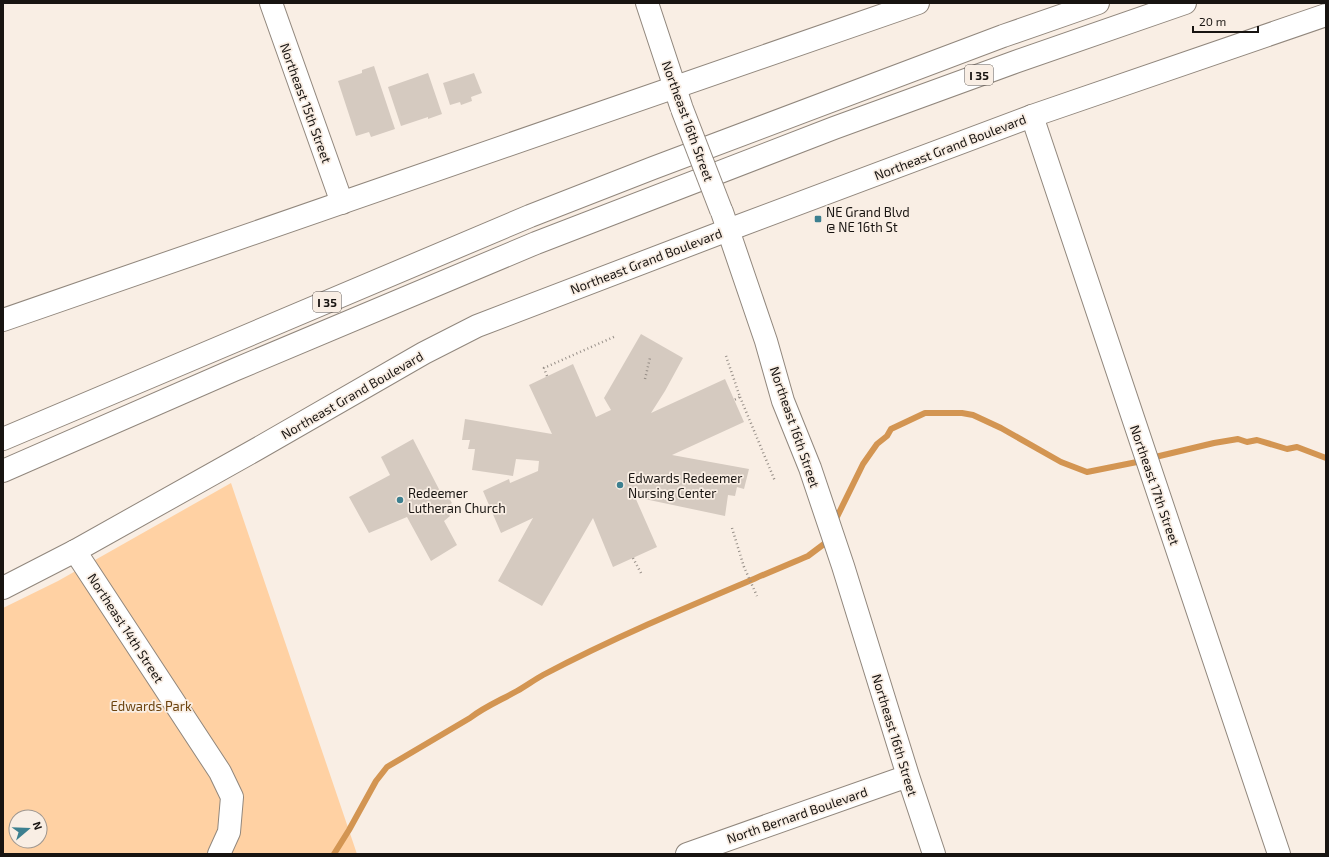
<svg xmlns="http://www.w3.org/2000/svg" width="1329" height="857" font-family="'Exo 2',sans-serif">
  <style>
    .green { fill: #ffd1a3; fill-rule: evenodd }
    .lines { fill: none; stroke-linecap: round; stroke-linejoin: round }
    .stream { stroke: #d39552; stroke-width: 6 }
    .building { fill: #d5cac0 }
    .minor-casing { stroke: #91877d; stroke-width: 24 }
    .major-casing { stroke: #91877d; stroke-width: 24 }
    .highway-casing { stroke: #91877d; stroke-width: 24 }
    .path { stroke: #968e87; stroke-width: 2.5; stroke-dasharray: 1 3; stroke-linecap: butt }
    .minor { stroke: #fff; stroke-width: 22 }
    .major { stroke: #fff; stroke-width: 22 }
    .highway { stroke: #fff; stroke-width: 22 }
    .minor-bridge-casing { stroke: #91877d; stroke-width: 24; stroke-linecap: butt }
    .minor-bridge { stroke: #fff; stroke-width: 22 }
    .poi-dot { fill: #3d8090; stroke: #f9eee4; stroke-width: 1.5 }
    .labels { text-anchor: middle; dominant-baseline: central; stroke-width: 3.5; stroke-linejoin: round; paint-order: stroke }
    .shield { fill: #f9eee4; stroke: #5c5550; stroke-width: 1 }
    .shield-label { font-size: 12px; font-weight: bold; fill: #181411 }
    .street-label { font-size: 13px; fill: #181411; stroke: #f9eee4 }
    .poi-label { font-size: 13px; fill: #181411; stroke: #f9eee4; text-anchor: start }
    .park-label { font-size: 13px; fill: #6b420d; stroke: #f9eee4 }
  </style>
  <rect width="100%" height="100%" fill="#f9eee4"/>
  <path class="green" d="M231 483 357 854H3V608L58 581ZM16 817H40V841H16Z"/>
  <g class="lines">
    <path class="stream" d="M1151 458 1214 443 1238 439 1247 442 1257 440 1287 449 1297 447 1326 458
      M834 523 863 464 877 444 887 436 891 429 925 413H962L973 415 1001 428 1061 462 1087 472 1142 461
      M334 854 349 830 376 781 387 767 470 718C484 707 501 700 517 691 526 686 534 680 543 675 628 630 719 594 808 556L824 544 828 537"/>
  </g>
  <path class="building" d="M374 66 395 129 371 137 369 132 356 136 338 81 362 73V70Z
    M428 73 442 114 428 119V117L401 126 388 87Z
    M474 73 482 93 471 97 472 101 461 105 460 102 450 105 443 83Z
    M641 334 683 358 665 391 651 413 725 379 744 422 672 455 749 469 744 489 737 487 735 496 728 495 725 516 635 497 657 547 613 567 593 518 542 606 498 581 533 518 501 533 483 491 509 479 510 483 538 471 539 461 516 459 513 476 472 470 475 449H468L470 440H462L465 419 552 434 529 385 573 364 596 417 611 410 604 398Z
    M413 439 442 495 446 493 452 503 445 508 450 516 444 521 457 545 431 561 407 517 369 533 349 497 390 475 381 457Z"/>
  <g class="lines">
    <g class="minor-casing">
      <path id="minor" d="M271 3 342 203
        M647 3 681 106
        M1032 116 1279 854
        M722 212 766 341 783 401 810 468 843 566 908 776 934 854
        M75 551 220 772 232 797 229 832 219 854
        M687 854 908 776"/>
    </g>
    <g class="major-casing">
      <path id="major" d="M3 320 918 3
        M3 588 75 551 257 449 424 353 477 326 728 230 1032 116 1326 15"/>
    </g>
    <g class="highway-casing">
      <path id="highway" d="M3 439 530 216 653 168 1003 36 1098 3
        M3 471 234 370 536 243 834 128 1015 62 1185 3"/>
    </g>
    <path class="path" d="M726 356 740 397 734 400
      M547 376 544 368 616 336
      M645 379 650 358
      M740 397 775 481
      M732 528 744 567 757 596
      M633 558 642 575"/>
    <use href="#minor" class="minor"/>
    <use href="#major" class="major"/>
    <use href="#highway" class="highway"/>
    <g class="minor-bridge-casing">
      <path id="minor-bridge" d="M682 109 721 210"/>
    </g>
    <use href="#minor-bridge" class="minor-bridge"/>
  </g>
  <g class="poi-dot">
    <rect x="814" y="215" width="8" height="8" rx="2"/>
    <circle cx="620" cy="485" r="4"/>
    <circle cx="400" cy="500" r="4"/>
  </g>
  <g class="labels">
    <g class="shield">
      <rect x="965" y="65" width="28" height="20" rx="3"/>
      <rect x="313" y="292" width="28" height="20" rx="3"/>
    </g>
    <g class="shield-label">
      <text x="979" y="75">I 35</text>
      <text x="327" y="302">I 35</text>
    </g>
    <g class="street-label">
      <text transform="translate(306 103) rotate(70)">Northeast 15th Street</text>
      <text transform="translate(688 121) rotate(70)">Northeast 16th Street</text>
      <text transform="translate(950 147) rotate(-21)">Northeast Grand Boulevard</text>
      <text transform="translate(646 261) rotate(-21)">Northeast Grand Boulevard</text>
      <text transform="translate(352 395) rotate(-30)">Northeast Grand Boulevard</text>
      <text transform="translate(795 427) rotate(71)">Northeast 16th Street</text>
      <text transform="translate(1155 485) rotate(71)">Northeast 17th Street</text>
      <text transform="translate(126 628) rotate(57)">Northeast 14th Street</text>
      <text transform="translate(895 735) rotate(73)">Northeast 16th Street</text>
      <text transform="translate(797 815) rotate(-19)">North Bernard Boulevard</text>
    </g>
    <g class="poi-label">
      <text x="826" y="212">NE Grand Blvd<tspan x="826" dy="15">@ NE 16th St</tspan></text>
      <text x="628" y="478">Edwards Redeemer<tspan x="628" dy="15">Nursing Center</tspan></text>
      <text x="408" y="493">Redeemer<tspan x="408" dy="15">Lutheran Church</tspan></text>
    </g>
    <g class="park-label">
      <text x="151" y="706">Edwards Park</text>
    </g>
  </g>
  <rect width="1329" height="857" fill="none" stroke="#181411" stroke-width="8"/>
  <g transform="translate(28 829) rotate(71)"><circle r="19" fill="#f9eee4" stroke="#9f9790"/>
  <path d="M0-3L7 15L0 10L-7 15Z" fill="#3d8090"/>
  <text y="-6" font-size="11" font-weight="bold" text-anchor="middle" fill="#181411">N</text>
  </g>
  <path d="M1193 26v6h65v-6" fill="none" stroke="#181411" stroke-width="2"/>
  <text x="1199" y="26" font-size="12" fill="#181411" stroke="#f9eee4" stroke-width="3" paint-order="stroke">20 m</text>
</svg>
